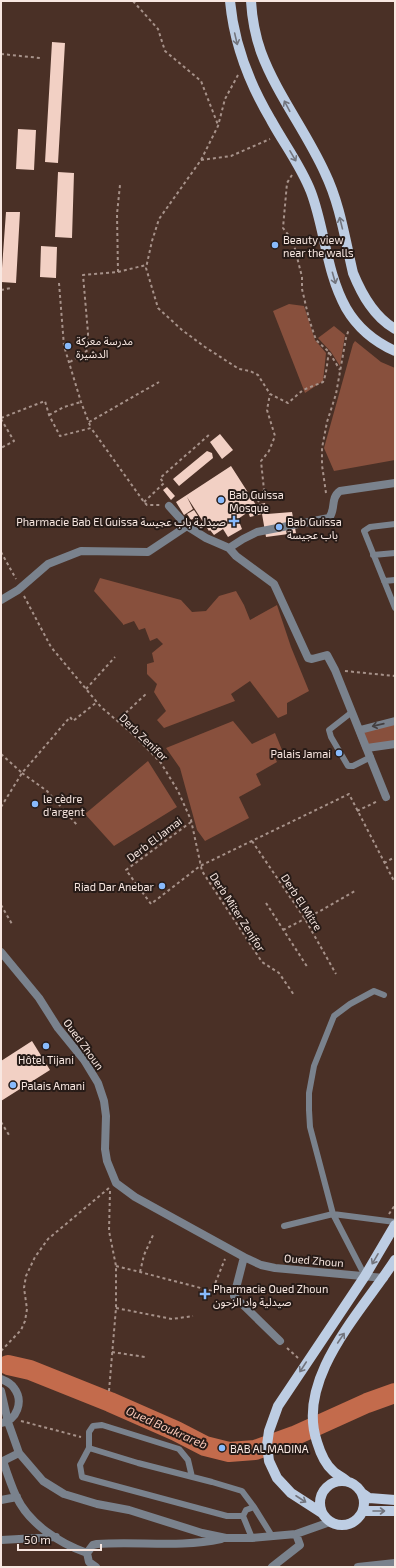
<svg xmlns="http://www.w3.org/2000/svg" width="396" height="1568" font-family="'Exo 2','Noto Sans Arabic',sans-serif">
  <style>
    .green { fill: #88503d }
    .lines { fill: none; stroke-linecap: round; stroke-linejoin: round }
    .river { stroke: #c36b4c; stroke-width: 20 }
    .building { fill: #f2d0c4 }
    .path { stroke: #a7928a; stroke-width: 2; stroke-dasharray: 3 3; stroke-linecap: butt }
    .lane { stroke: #7a828d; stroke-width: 6 }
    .street { stroke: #7a828d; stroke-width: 8 }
    .primary { stroke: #bdcde3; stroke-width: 10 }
    .oneway { stroke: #72747d }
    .oneway2 { stroke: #443f40 }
    .poi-dot { fill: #88bafc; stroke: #271b17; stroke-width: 1.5 }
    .labels { text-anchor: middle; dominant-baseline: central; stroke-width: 4; stroke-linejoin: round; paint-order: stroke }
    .poi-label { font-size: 11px; fill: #f8e7e1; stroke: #271b17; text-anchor: start }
    .street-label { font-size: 11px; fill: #f8e7e1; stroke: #271b17 }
    .water-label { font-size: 12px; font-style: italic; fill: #f9c8b8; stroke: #271b17 }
  </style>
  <rect width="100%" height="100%" fill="#4a3026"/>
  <path class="green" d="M289 304 304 306 315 340 326 353 323 381 305 393 273 311Z
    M334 326 345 335 340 366 331 352 318 338Z
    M355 341 381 362 395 368V460L334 471 324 448 353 344Z
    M100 578 181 600 192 612 206 611 219 596 236 591 244 605 250 620 277 605 291 647 309 691 287 703V714L278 718 250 681 231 694 235 701 164 728 157 720 166 711 154 692 157 684 147 674V664L154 662 152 653 163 644 157 638 150 641 145 628 139 630 134 621 123 625V624L94 591Z
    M233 721 252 744 275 733 282 750 273 754 277 762 256 774 261 785 239 797 249 818 205 841 197 830 180 768 166 748Z
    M395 722V745L363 750 356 732Z
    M148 761 177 807 114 846 85 814Z"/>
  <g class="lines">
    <path class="river" d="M8 1365 30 1370 110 1402 176 1431 205 1446 229 1452 255 1450 294 1436 367 1403 395 1393"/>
  </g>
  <path class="building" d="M52 42 65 43 58 163 45 162Z
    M18 129 36 130 34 170 16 169Z
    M58 172 74 173 72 238 55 237Z
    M6 212H20L16 283 1 282Z
    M41 246 57 247 56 278 40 277Z
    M220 434 233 450 222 459 210 442Z
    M207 451 212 453 213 458 179 486 173 479Z
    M231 466 256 505 265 503 267 514 292 512 296 533 266 537 262 514 250 517 248 512 238 519 242 529 228 537 223 529 214 535 210 530 209 531 187 497 193 509 184 515 176 502Z
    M167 487 175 496 171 500 163 490Z
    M194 510 198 516 191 520 187 514Z
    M32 1041 50 1070 1 1101V1061Z"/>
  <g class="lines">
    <path class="path" d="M133 1 158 29 165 51 201 81 218 125
      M1 54 40 58
      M238 75 225 99 218 126 201 160 159 219 152 241 146 268 158 308 182 330 205 347 239 369 250 371 258 375 270 394 288 403 303 390 323 382C327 373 327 362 329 352
      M201 160 231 156 270 139
      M292 175 287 183 283 228 293 241 302 277V289L309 319 316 340 329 352 340 370
      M118 272 117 214 120 185
      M59 283 64 346 81 402 91 428
      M1 290 11 288
      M70 362 88 350V333L83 275 118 272 146 265
      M49 415 64 407 81 402
      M1 418 45 401 49 415 60 436 91 428 144 502 147 505H160
      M1 419 14 441 1 448
      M89 422 159 382
      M326 493 322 465V448L327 422 336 394 346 338 349 329
      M144 502 164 483 160 478 210 434
      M258 502 264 490 261 461 269 451 275 436 267 410 270 394
      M1 552 16 579
      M24 596 51 647 101 707 135 736 161 763 178 791 191 820 202 871 262 962 279 973 294 995
      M345 671 395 676
      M86 689 115 657
      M117 721 147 693
      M1 754 22 773
      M22 773 47 791 77 825
      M1 807 22 773 70 717 73 721 97 702
      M357 811 378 801
      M191 822 126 870 151 904 200 866 349 794 395 883
      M252 841 305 919 336 974
      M384 863 395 857
      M266 903 308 968
      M1 905 12 924
      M283 930 320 911 355 891
      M1 1122 9 1135
      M389 1214 395 1205
      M116 1266 140 1272 212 1291 225 1259
      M140 1272 144 1255 154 1233
      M116 1308 172 1319 193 1316
      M287 1348 298 1358
      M1 1351 21 1330 25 1321 27 1309 24 1288 26 1276 35 1257 48 1239 109 1188
      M112 1352 145 1357
      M109 1391 116 1308V1266L109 1231 110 1191
      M21 1421 81 1437"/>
    <path class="lane" d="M395 524 370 527 364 531 395 608
      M373 555 395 553
      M384 581 395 580
      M352 712 329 730 331 737 348 766H353L371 757
      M284 1226 333 1214 395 1222
      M365 1276 333 1214 310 1127 309 1110V1093L314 1066 334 1016 350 1004 374 991 384 995
      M89 1448V1432L93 1426 102 1425 179 1449 188 1460 192 1477
      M254 1507 246 1510 243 1516H227L82 1477 80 1465 89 1448 138 1463 212 1482 242 1491 254 1507 272 1536
      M243 1516 252 1538"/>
    <path class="street" d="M169 506 187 526 206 538 229 548 236 556 274 584 308 658 312 659 327 655 335 670 386 797
      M229 548 243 539 257 532 329 518C336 510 330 498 340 491L395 483
      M1 600 18 590 48 564 81 551 148 552 187 526
      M360 730 395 721
      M367 748 395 744
      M1 952 39 998 58 1028 84 1060 98 1083 104 1101 106 1116 105 1149 107 1161 116 1183 135 1197 244 1257 234 1296 280 1341
      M244 1257 261 1265 275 1268 384 1278
      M1 1379C6 1381 11 1383 14 1388 24 1401 17 1421 1 1423
      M1 1391 8 1422 19 1453 43 1481 64 1494 97 1504 129 1510 202 1533 226 1538H252L296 1534 330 1522
      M3 1461C7 1473 11 1485 16 1496 29 1524 59 1543 87 1553
      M1 1462 19 1453
      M1 1500 17 1497
      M1 1540 56 1537
      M96 1567 89 1562 87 1553 93 1545 97 1544C138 1541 180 1548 221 1539
      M272 1567 300 1545 296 1534
      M358 1567 395 1563"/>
    <path class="primary" d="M230 1C234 44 249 83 271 120 284 144 301 166 311 192 325 229 326 272 346 308 357 327 375 342 395 351
      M251 1C252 18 255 35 261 52 277 95 306 131 325 173 340 204 345 239 353 273 362 295 374 317 395 329
      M320 1503a22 22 0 1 1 44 0a22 22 0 1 1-44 0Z
      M348 1482C344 1478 337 1475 333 1471 325 1464 320 1452 317 1442 295 1378 363 1310 395 1260
      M362 1493 369 1498 395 1500
      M363 1511H395
      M322 1513 291 1493 277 1478 269 1461 267 1445 269 1431 278 1406 365 1276 395 1225"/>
  </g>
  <defs><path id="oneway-shaft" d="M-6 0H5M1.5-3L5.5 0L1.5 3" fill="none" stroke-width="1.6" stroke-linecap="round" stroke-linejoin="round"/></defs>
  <g class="oneway">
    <use href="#oneway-shaft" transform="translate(236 39) rotate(77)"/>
    <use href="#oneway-shaft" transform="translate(287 106) rotate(-118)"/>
    <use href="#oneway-shaft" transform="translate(293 156) rotate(60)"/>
    <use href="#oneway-shaft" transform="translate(341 223) rotate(-104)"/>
    <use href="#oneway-shaft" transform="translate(334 278) rotate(74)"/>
    <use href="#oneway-shaft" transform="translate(375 1259) rotate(120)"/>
    <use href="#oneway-shaft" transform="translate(341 1338) rotate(-56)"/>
    <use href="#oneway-shaft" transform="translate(303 1367) rotate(123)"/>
    <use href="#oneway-shaft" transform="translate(301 1499) rotate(33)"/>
    <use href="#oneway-shaft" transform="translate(379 1511)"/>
  </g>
  <use class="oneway2" href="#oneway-shaft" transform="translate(378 725) rotate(167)"/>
  <g class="poi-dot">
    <circle cx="275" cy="245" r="4"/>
    <circle cx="68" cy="346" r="4"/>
    <circle cx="221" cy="500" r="4"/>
    <path d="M232 515h4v4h4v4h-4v4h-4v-4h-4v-4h4z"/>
    <circle cx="279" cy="527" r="4"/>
    <circle cx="339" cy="753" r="4"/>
    <circle cx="35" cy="804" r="4"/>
    <circle cx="162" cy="886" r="4"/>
    <circle cx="46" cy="1046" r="4"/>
    <circle cx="13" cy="1085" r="4"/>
    <path d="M203 1288h4v4h4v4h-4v4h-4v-4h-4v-4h4z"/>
    <circle cx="222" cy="1448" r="4"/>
  </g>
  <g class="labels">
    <g class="poi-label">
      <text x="283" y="239">Beauty view<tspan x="283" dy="13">near the walls</tspan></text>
      <text x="76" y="340">مدرسة معركة<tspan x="76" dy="13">الدشيرة</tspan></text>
      <text x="229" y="494">Bab Guissa<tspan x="229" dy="13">Mosque</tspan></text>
      <text x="226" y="521" text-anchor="end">Pharmacie Bab El Guissa صيدلية باب عجيسة</text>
      <text x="287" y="521">Bab Guissa<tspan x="287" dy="13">باب عجيسة</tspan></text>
      <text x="331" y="753" text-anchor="end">Palais Jamai</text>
      <text x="43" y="798">le cèdre<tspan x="43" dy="13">d'argent</tspan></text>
      <text x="154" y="886" text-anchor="end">Riad Dar Anebar</text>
      <text x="46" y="1059" text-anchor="middle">Hôtel Tijani</text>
      <text x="21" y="1085">Palais Amani</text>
      <text x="213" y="1288">Pharmacie Oued Zhoun<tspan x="213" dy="13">صيدلية واد الزحون</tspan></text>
      <text x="230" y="1448">BAB AL MADINA</text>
    </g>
    <g class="street-label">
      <text transform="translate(144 737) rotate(44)">Derb Zenifor</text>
      <text transform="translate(154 839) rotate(-37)">Derb El Jamai</text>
      <text transform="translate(302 902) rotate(57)">Derb El Mitre</text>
      <text transform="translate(238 912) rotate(57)">Derb Miter Zenjfor</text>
      <text transform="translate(84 1044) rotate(54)">Oued Zhoun</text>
      <text transform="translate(314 1260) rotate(5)">Oued Zhoun</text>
    </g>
    <g class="water-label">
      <text transform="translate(167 1427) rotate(24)">Oued Boukrareb</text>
    </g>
  </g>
  <rect width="396" height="1568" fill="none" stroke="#f8e7e1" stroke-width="4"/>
  <path d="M18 1544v6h83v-6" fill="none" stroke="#f8e7e1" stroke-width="2"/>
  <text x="24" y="1544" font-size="12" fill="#f8e7e1" stroke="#271b17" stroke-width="3" paint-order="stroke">50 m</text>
</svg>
